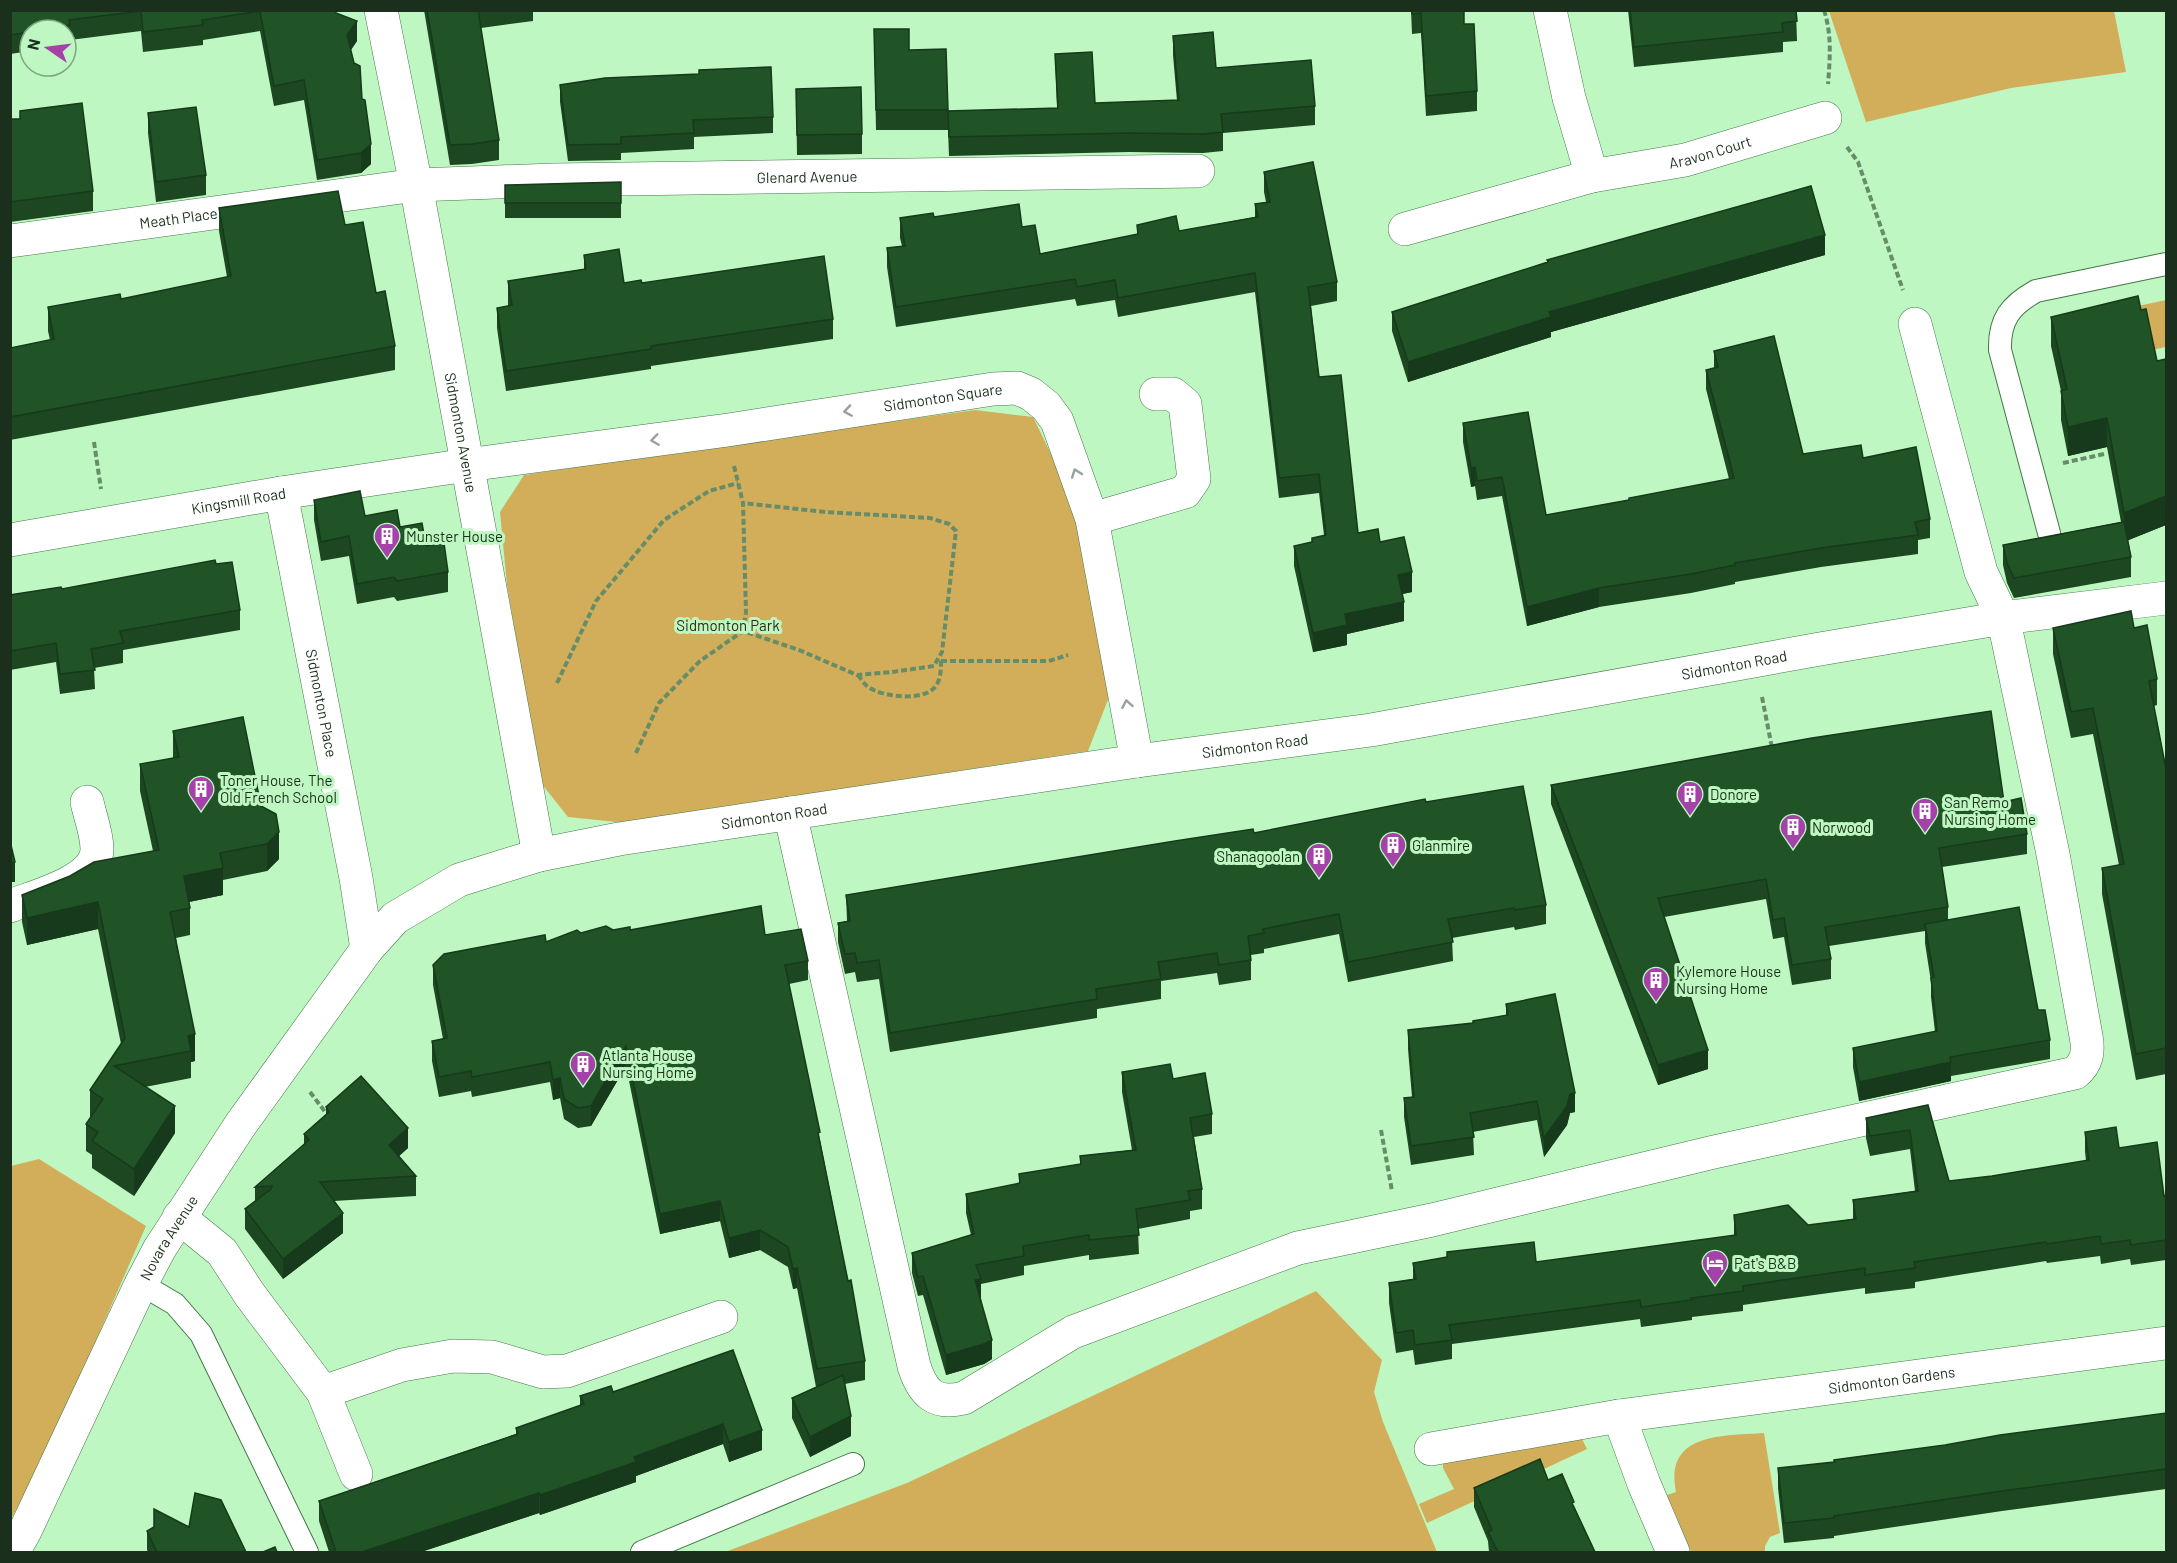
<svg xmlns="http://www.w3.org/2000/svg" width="2177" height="1563" font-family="Barlow,sans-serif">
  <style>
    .green { fill: #d2ae5a }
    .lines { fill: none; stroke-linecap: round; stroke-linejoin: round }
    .lane-casing { stroke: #447749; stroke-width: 24 }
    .street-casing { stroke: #447749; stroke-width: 34 }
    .secondary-casing { stroke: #447749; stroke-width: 34 }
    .path { stroke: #668c68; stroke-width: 4; stroke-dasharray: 6 3; stroke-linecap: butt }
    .lane { stroke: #fff; stroke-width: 22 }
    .street { stroke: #fff; stroke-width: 33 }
    .secondary { stroke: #fff; stroke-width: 33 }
    .wall { fill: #1c4721 }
    .shaded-wall { fill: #163a1b }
    .building { fill: #205326; stroke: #163a1b; stroke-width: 1.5 }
    .oneway { stroke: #98a299 }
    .labels { text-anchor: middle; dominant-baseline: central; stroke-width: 6; stroke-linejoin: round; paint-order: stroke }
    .street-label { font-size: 15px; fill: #1a301c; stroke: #bff7c2 }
    .poi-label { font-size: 15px; fill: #1a301c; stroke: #bff7c2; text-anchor: start }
    .park-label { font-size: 15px; fill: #322a16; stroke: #bff7c2 }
  </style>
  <rect width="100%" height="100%" fill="#bff7c2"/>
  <path class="green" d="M1829 11H2114L2126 72 2011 88 1866 122Z
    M2166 300V347L2152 350 2101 314Z
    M975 410 1033 417 1080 514 1111 692 1088 751 690 812 626 823 568 817 541 783 507 585 500 512 524 475 729 444Z
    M39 1159 146 1226 49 1448 11 1519V1166Z
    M1316 1291 1382 1360 1374 1392 1383 1422 1437 1552H725L907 1483Z
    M1764 1433 1780 1533 1770 1537 1765 1546V1552H1691L1667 1495 1676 1492C1664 1432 1724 1436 1764 1433Z
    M1582 1439 1587 1449 1427 1523 1419 1504 1454 1489 1443 1468V1463Z"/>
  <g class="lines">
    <g class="lane-casing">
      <path id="lane" d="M2049 533 2000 350C1999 319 2011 305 2036 291L2166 264
        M141 1284 175 1304 201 1334 307 1552
        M642 1552 853 1464"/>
    </g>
    <g class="street-casing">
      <g id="street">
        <path id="s1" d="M381 10 416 185 539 855"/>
        <path d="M1550 10 1569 98 1592 176"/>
        <path id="s2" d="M1405 229 1592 176 1685 160 1825 118"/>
        <path id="s3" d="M10 241 416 185 553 180 1198 171"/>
        <path id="s4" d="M281 493 356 878 367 949"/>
        <path d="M1092 519 1185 492 1194 479 1185 404 1173 394H1156"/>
        <path id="s5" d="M10 540 281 493 467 465 728 430 993 389 1017 388 1031 394 1046 406 1057 421 1092 519 1137 761"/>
        <path d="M790 813 914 1366C923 1394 935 1405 964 1398L1073 1332 1298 1248 1432 1220 1714 1152 2075 1073C2087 1063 2089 1052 2086 1036L2053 854 2008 640 2003 618 1981 572 1915 324"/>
        <path d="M10 906C35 896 97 881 97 849 97 834 90 816 87 802"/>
        <path d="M179 1217 222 1252 250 1295 323 1392 356 1474"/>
        <path d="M323 1392 402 1365 453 1356 492 1357 543 1372 567 1371 721 1317"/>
        <path d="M1619 1416 1644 1484 1673 1552"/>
        <path id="s6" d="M1431 1449 1619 1416 2166 1343"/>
      </g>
    </g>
    <g class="secondary-casing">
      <g id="secondary">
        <path id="s7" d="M13 1552 25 1531 141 1284 160 1248 241 1124 367 949 395 918 459 880 539 855 619 839 1137 761 1371 730 1820 649 2003 618 2166 598"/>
      </g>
    </g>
    <path class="path" d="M1824 10C1832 35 1830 58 1828 84
      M1847 147 1858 162 1903 290
      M94 442 101 489
      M2063 463 2104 454
      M734 466 743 503 746 612 743 631 799 650 857 675 892 672 934 666 942 652 956 531 949 524 930 518 825 512 743 503
      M941 661H1049L1068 655
      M858 675C861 679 864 684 867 686 880 697 923 702 935 687 941 680 941 669 941 660
      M557 683 596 601 664 520 709 491 738 483
      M1762 697 1772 748
      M636 753 659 703 700 661 743 631
      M310 1092 326 1113
      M1381 1130 1392 1191"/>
    <use href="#lane" class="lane"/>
    <use href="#street" class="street"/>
    <use href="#secondary" class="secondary"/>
  </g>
  <path class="wall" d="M10 10H335L336 13 357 41 351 50 362 99 371 164 361 173 317 180 304 100 274 106 260 31 203 40V45L143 52 141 31 70 40V45L66 46V30H30V51L10 54Z
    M424 10H533V21L481 28 499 140V160L472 164 450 165Z
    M1411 10H1464V24L1477 91V111L1426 116 1421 33 1412 34Z
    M1628 10H1796L1797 41 1783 42V52L1634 67Z
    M874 29 909 50 948 111 1057 108 1055 54 1095 103 1177 101 1173 55V36L1216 68 1315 106V125L1223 133V151L1203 153 1129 152 949 156 948 130H876Z
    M560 85 773 117V133L694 137V149L621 153V160L568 161 560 102Z
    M796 89 862 134V154L797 155Z
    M20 111 93 191V211L10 222V119H20Z
    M148 113 206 175V195L156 202 148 133Z
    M1264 172 1337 282V301L1311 306 1319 377 1358 533 1380 542 1412 592 1402 594 1404 621 1347 634V645L1313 652 1294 566V546L1312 542 1324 535 1319 493 1279 498 1255 292 1118 317 1115 300 1077 306 1075 299 896 327 887 267V248L902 246 900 238V218L934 217 1022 227 1040 254 1137 234V225L1179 231 1255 217V204L1266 202 1264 192Z
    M621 182V218H505V185Z
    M219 208 345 225 376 293 395 346V370L10 440V348L50 340 48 331V307L121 299 227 277 219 231Z
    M584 255 624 283H642L833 319V339L651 366V369L506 391 497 328V308L508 306V281L584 269Z
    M1825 255 1551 332V337L1408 382 1392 331V312L1547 262V260Z
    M2141 310 2157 361 2166 359V525L2128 540 2131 557V577L2014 598 2007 583 2003 565V545L2121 522 2107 447 2068 456 2061 420V391L2051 346V317Z
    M1714 351 1803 454 1863 458 1930 519V538L1918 540V554L1821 567 1735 582V584L1691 593 1599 607 1527 626 1502 496 1477 500 1475 486 1471 487 1463 442V423L1546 515 1629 500 1729 479 1706 389V370L1714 368Z
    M314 500 400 527 426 546 448 572V592L397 601 394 597 357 604 349 556 321 561 314 520Z
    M216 564 240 610V630L123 650V663L94 668 95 689 60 694 56 662 10 670V595L62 589Z
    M2053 628H2134L2157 679V705L2154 706 2166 769V1074L2136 1080 2102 894V868L2119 865 2093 734 2071 738 2053 654Z
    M173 731 261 806 279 859 267 871 223 880V895L189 902 190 908V935L176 938 195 1061 191 1062V1078L145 1087 175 1133 134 1196 92 1168V1155L86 1151V1124L91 1118 90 1117V1090L121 1044 98 929 27 945 22 922V895L70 876 153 851 140 791V764L173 758Z
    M1551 785 2004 802 2027 834V854L1942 867 1948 907V919L2038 1010 2050 1040V1059L1951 1076V1081L1859 1101 1853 1067V1048L1935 1032 1931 997V982L1925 943V931L1829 946 1831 959V979L1792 985 1784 937 1773 939 1766 899 1664 917 1708 1069 1658 1085 1551 804Z
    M1426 802 1546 905V924L1515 930 1514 927 1452 938 1453 961 1348 982 1339 934 1264 949V953L1251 955V980L1219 985 1217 973 1161 981V999L1097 1009V1018L890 1052 879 979 857 982 855 972 845 974 838 942V923L847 921 846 895 1254 833Z
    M613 930 765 935 808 961V980L789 984 848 1281 865 1361V1380L845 1384 851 1436 810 1457 792 1418V1398L816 1387 797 1288 793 1289 788 1267 760 1250 729 1258 720 1221 660 1234 626 1066 591 1126 578 1128 564 1119 560 1098 553 1100 550 1082 472 1097 471 1091 439 1097 432 1061V1041L443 1039 433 985V965L546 942 581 933Z
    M1506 1004 1575 1112 1570 1113 1567 1125 1544 1157 1537 1120 1473 1132 1474 1155 1411 1165 1404 1117V1098L1412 1097 1408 1049V1030L1473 1023 1506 1016Z
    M1122 1072 1173 1079 1212 1114V1134L1194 1137 1202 1189V1209L1190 1211V1219L1138 1229 1139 1254 1089 1260V1255L1024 1266V1275L981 1284V1299L992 1359 984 1364 946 1375 923 1295 918 1296 912 1273V1253L971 1235 966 1213V1194L1019 1184V1174L1080 1164V1156L1132 1150 1122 1092Z
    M1928 1105 1949 1181 1992 1176 2086 1161 2085 1151V1132L2119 1148 2164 1196 2166 1195V1260L2131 1265 2130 1259 2101 1264 2100 1256 2047 1263 2046 1261 1915 1282V1288L1865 1294V1288L1743 1305V1311L1692 1317V1320L1641 1327 1640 1319 1452 1344V1359L1415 1365 1413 1350 1396 1353 1389 1303V1283L1413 1279V1263L1447 1257V1252L1536 1262 1734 1236V1215L1808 1225 1853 1219V1200L1915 1191 1910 1149 1870 1156 1866 1138V1118Z
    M326 1107 408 1148 399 1156 416 1176V1196L334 1201 343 1233 283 1279 245 1229V1209L255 1201V1187L304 1145V1134L326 1115Z
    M733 1350 762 1450 729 1462 723 1444 636 1476V1482L540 1515 539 1513 421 1552H329L319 1521V1501L516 1434V1428L580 1406V1396L613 1392Z
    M2166 1413V1489L2002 1511 1834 1536V1538L1784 1543 1778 1488V1468L1834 1462Z
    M1548 1480 1574 1506 1595 1552H1489L1488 1541 1474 1507V1488Z
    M189 1527 246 1552H148L147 1550V1531Z"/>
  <path class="shaded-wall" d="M357 21V41L347 55V35Z
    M371 144V164L361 173V153Z
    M1825 235V255L1551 332V337L1408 382V362L1549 312Z
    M2107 418V447L2068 456V427Z
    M1475 467V486L1471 487V468Z
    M2166 496V525L2124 542V513Z
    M1412 572V592L1398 595V575Z
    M1599 588V607L1527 626V607Z
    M1404 602V621L1347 634V645L1313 652V633L1345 614Z
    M279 832V859L267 871V844Z
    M15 862V882H10V863Z
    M223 868V895L184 903V876Z
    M98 902V929L27 945V918Z
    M195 1034V1061L191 1062V1051L188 1036Z
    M626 1046V1066L591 1126V1106Z
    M1708 1050V1069L1658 1085V1065Z
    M1951 1062V1081L1859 1101V1082Z
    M560 1078V1098L553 1100V1080Z
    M1575 1093V1112L1570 1113 1567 1125 1544 1157V1138L1570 1094Z
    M175 1106V1133L134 1196V1169Z
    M408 1128V1148L389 1165V1145Z
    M720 1201V1221L660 1234V1214Z
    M343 1213V1233L283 1279V1259Z
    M760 1230V1250L729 1258V1238Z
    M797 1268V1288L793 1289V1269Z
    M981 1279V1299L975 1280Z
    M992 1340V1359L984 1364 946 1375V1355Z
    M851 1416V1436L810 1457V1437Z
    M723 1424V1444L636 1476V1482L540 1515V1495L634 1457Z
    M762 1430V1450L729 1462V1442Z
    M539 1493V1513L421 1552H362Z"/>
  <path class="building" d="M10 10H335L336 13 357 21 347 35 354 63 360 66 362 99 365 100 371 144 361 153 317 160 304 80 274 86 260 11 202 20 203 25 143 32 141 11 69 20 70 25 40 30H30V32L10 35Z
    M427 10H478L499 140 472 144 450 145Z
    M1412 10H1464V24H1474L1477 91 1426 96 1421 13 1412 14Z
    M1630 10H1796L1797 21 1782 23 1783 32 1634 47Z
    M874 29H909V50L946 49 948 110H876Z
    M1213 32 1216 68 1311 60 1315 106 1221 114 1223 132 1203 134 1129 133 949 137 948 111 1058 108 1055 54 1092 52 1095 103 1179 100 1173 36Z
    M771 67 773 117 693 120 694 133 621 137V144L568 145 560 85 605 78 699 74V70Z
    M861 87 862 134 797 135 796 89Z
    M82 103 93 191 10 202V119H20V111Z
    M196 107 206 175 156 182 148 113Z
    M1313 162 1337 282 1308 287 1319 377 1341 375 1358 533 1378 529 1380 542 1404 537 1412 572 1398 575 1404 602 1345 614 1347 625 1313 633 1294 546 1312 542V538L1326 535 1319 474 1279 478 1255 273 1118 298 1115 280 1077 287 1075 279 896 307 887 248 905 246 900 218 933 213 934 217 1019 204 1022 227 1035 225 1040 254 1138 234 1137 225 1176 216 1179 231 1258 217 1255 204 1270 202 1264 172Z
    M621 182V203H505V185Z
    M1811 186 1825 235 1549 312 1551 317 1408 362 1392 312 1548 262 1547 260Z
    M338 191 345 225 363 222 376 293 385 291 395 346 10 417V348L54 339 48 307 120 294 121 299 231 276 219 208Z
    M619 249 624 283 641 280 642 283 824 256 833 319 651 346V349L506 371 497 308 512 305 508 281 586 269 584 255Z
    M2138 296 2141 310 2146 309 2157 361 2166 359V496L2124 513 2107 418 2068 427 2061 391 2067 389 2051 317Z
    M1774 336 1803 454 1861 445 1863 458 1916 447 1930 519 1915 522 1918 535 1821 548 1735 563V565L1691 574 1599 588 1527 607 1502 477 1477 481 1475 467 1471 468 1463 423 1528 412 1546 515 1629 500V498L1734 478 1706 370 1718 367 1714 351Z
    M360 491 365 516 397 510 400 527 422 523 426 546 444 543 448 572 397 581 394 577 357 584 349 536 321 542 314 500Z
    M2124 522 2131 557 2014 578 2007 563 2003 545Z
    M215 560 216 564 232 562 240 610 120 631 123 643 91 649 95 670 60 674 56 643 10 651V595L61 587 62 589Z
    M2131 611 2134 628 2147 625 2157 679 2149 681 2166 769V1048L2136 1054 2102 868 2124 864 2093 708 2071 712 2053 628Z
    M1991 711 2004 802 2021 798 2027 834 1939 848 1948 907 1825 927 1831 959 1792 965 1784 918 1773 920 1766 879 1658 898 1708 1050 1658 1065 1551 785 1812 738Z
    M243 717 261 806 276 814 279 832 267 844 220 853 223 868 184 876 190 908 170 912 195 1034 188 1036 191 1051 114 1066 175 1106 134 1169 92 1141 98 1132 86 1124 103 1099 90 1090 125 1038 98 902 27 918 22 895 70 876 94 862 159 850 140 764 179 757 173 731Z
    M1523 786 1546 905 1515 910 1514 908 1448 919 1453 942 1348 962 1339 914 1263 929 1264 933 1248 936 1251 960 1219 965 1217 953 1158 962 1161 979 1096 989 1097 999 890 1033 879 960 857 963 855 953 845 954 838 923 850 921 846 895 1175 841 1253 829 1254 833 1425 799 1426 802Z
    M10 841 15 862 10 863Z
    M761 906 765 935 801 929 808 961 785 965 820 1132 818 1133 848 1281 851 1280 865 1361 817 1369 797 1268 793 1269 788 1247 760 1230 729 1238 720 1201 660 1214 626 1046 591 1106 578 1108 564 1099 560 1078 553 1080 550 1062 472 1077 471 1071 439 1077 432 1041 447 1038 433 965 444 954 545 935 546 942 577 930 581 933 606 926 613 930 630 927V930Z
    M2019 907 2038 1010H2045L2050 1040 1950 1057 1951 1062 1859 1082 1853 1048 1937 1031 1931 978 1934 977 1925 924Z
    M1555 994 1575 1093 1570 1094 1567 1106 1544 1138 1537 1101 1470 1113 1474 1137 1411 1146 1404 1098 1414 1097 1408 1030 1473 1023V1021L1508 1015 1506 1004Z
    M1170 1064 1173 1079 1205 1073 1212 1114 1190 1118 1202 1189 1188 1191 1190 1200 1136 1209 1139 1235 1089 1240V1235L1023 1246 1024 1256 976 1265 981 1279 975 1280 992 1340 984 1344 946 1355 923 1276 918 1277 912 1253 974 1234 966 1194 1020 1183 1019 1174 1081 1164 1080 1156 1136 1150 1122 1072Z
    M361 1076 408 1128 389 1145 416 1176 320 1182 343 1213 283 1259 245 1209 271 1189 272 1186 255 1187 309 1140 304 1134 329 1112 326 1107Z
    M1928 1105 1949 1181 1992 1176 2089 1160 2085 1132 2116 1127 2119 1148 2157 1142 2164 1196 2166 1195V1240L2131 1245 2130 1240 2101 1244 2100 1236 2047 1244 2046 1242 1914 1262 1915 1268 1865 1275V1268L1743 1286V1291L1691 1298 1692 1300 1641 1307 1640 1300 1449 1325 1452 1340 1415 1345 1413 1330 1396 1333 1389 1283 1416 1279 1413 1263 1447 1257V1252L1534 1242 1536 1262 1736 1235 1734 1215 1788 1205 1808 1225 1856 1219 1853 1200 1918 1191 1910 1130 1870 1136 1866 1118Z
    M733 1350 762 1430 729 1442 723 1424 634 1457 636 1462 540 1495 539 1493 362 1552H336L319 1501 518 1434 516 1428 584 1404 580 1396 611 1386 613 1392Z
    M843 1375 851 1416 810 1437 792 1398Z
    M2166 1413V1469L2002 1491 1834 1516V1518L1784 1523 1778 1468 1834 1462V1460L1945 1445 2000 1435Z
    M1540 1459 1548 1480 1562 1474 1574 1502 1572 1503 1595 1552H1498L1488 1532 1492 1530 1474 1488Z
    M195 1493 221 1500 246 1552H157L147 1531 154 1527V1509L189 1527Z
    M275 1547 277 1552H263Z"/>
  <defs><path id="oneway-chevron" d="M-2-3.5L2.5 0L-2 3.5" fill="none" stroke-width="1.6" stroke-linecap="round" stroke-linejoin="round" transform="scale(1.5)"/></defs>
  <g class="oneway">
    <use href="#oneway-chevron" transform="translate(848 411) rotate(171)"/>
    <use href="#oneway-chevron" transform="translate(655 440) rotate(172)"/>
    <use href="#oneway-chevron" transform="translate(1076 473) rotate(-110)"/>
    <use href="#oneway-chevron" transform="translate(1127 704) rotate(-100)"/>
  </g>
  <defs>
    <g id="building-pin" transform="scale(1.35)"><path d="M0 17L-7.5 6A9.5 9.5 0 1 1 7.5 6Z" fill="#a542a9" stroke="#bff7c2"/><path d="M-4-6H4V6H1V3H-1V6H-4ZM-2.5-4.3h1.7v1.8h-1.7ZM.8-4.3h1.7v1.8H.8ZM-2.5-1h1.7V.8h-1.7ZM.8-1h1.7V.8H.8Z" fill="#fff"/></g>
    <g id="hotel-pin" transform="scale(1.35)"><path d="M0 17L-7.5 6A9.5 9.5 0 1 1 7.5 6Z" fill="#a542a9" stroke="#bff7c2"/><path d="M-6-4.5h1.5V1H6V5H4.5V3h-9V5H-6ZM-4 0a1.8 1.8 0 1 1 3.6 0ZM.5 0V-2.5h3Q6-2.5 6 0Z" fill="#fff"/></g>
  </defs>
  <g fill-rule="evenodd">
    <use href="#building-pin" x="387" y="536"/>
    <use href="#building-pin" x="201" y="789"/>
    <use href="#building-pin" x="1690" y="794"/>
    <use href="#building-pin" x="1925" y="811"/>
    <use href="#building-pin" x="1793" y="827"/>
    <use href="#building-pin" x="1393" y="845"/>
    <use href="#building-pin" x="1319" y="856"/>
    <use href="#building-pin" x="1656" y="980"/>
    <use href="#building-pin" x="583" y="1064"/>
    <use href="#hotel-pin" x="1715" y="1263"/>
  </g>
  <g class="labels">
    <g class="street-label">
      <text stroke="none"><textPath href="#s2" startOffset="315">Aravon Court</textPath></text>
      <text stroke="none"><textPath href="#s3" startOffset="801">Glenard Avenue</textPath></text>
      <text stroke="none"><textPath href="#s3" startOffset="170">Meath Place</textPath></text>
      <text stroke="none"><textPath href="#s5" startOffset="944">Sidmonton Square</textPath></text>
      <text stroke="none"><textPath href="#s1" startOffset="430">Sidmonton Avenue</textPath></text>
      <text stroke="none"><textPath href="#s5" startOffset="232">Kingsmill Road</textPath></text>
      <text stroke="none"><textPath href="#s7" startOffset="2112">Sidmonton Road</textPath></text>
      <text stroke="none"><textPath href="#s4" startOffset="214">Sidmonton Place</textPath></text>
      <text stroke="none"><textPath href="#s7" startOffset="1626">Sidmonton Road</textPath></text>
      <text stroke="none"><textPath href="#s7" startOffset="1140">Sidmonton Road</textPath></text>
      <text stroke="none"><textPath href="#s7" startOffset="351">Novara Avenue</textPath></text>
      <text stroke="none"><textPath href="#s6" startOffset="466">Sidmonton Gardens</textPath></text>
    </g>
    <g class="poi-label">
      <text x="406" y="536">Munster House</text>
      <text x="220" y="780">Toner House, The<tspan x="220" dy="17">Old French School</tspan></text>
      <text x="1710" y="794">Donore</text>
      <text x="1944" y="802">San Remo<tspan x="1944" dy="17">Nursing Home</tspan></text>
      <text x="1812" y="827">Norwood</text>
      <text x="1412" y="845">Glanmire</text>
      <text x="1300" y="856" text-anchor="end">Shanagoolan</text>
      <text x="1676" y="971">Kylemore House<tspan x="1676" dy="17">Nursing Home</tspan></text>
      <text x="602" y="1055">Atlanta House<tspan x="602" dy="17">Nursing Home</tspan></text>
      <text x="1734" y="1263">Pat's B&amp;B</text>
    </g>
    <g class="park-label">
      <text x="728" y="625">Sidmonton Park</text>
    </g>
  </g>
  <rect width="2177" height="1563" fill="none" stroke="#1a301c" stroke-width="24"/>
  <g transform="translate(48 48) rotate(284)"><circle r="28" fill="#bff7c2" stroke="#7da780" stroke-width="1.5"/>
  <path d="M0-4.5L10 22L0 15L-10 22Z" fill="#a542a9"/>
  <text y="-9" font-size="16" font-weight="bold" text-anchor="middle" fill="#1a301c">N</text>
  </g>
</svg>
